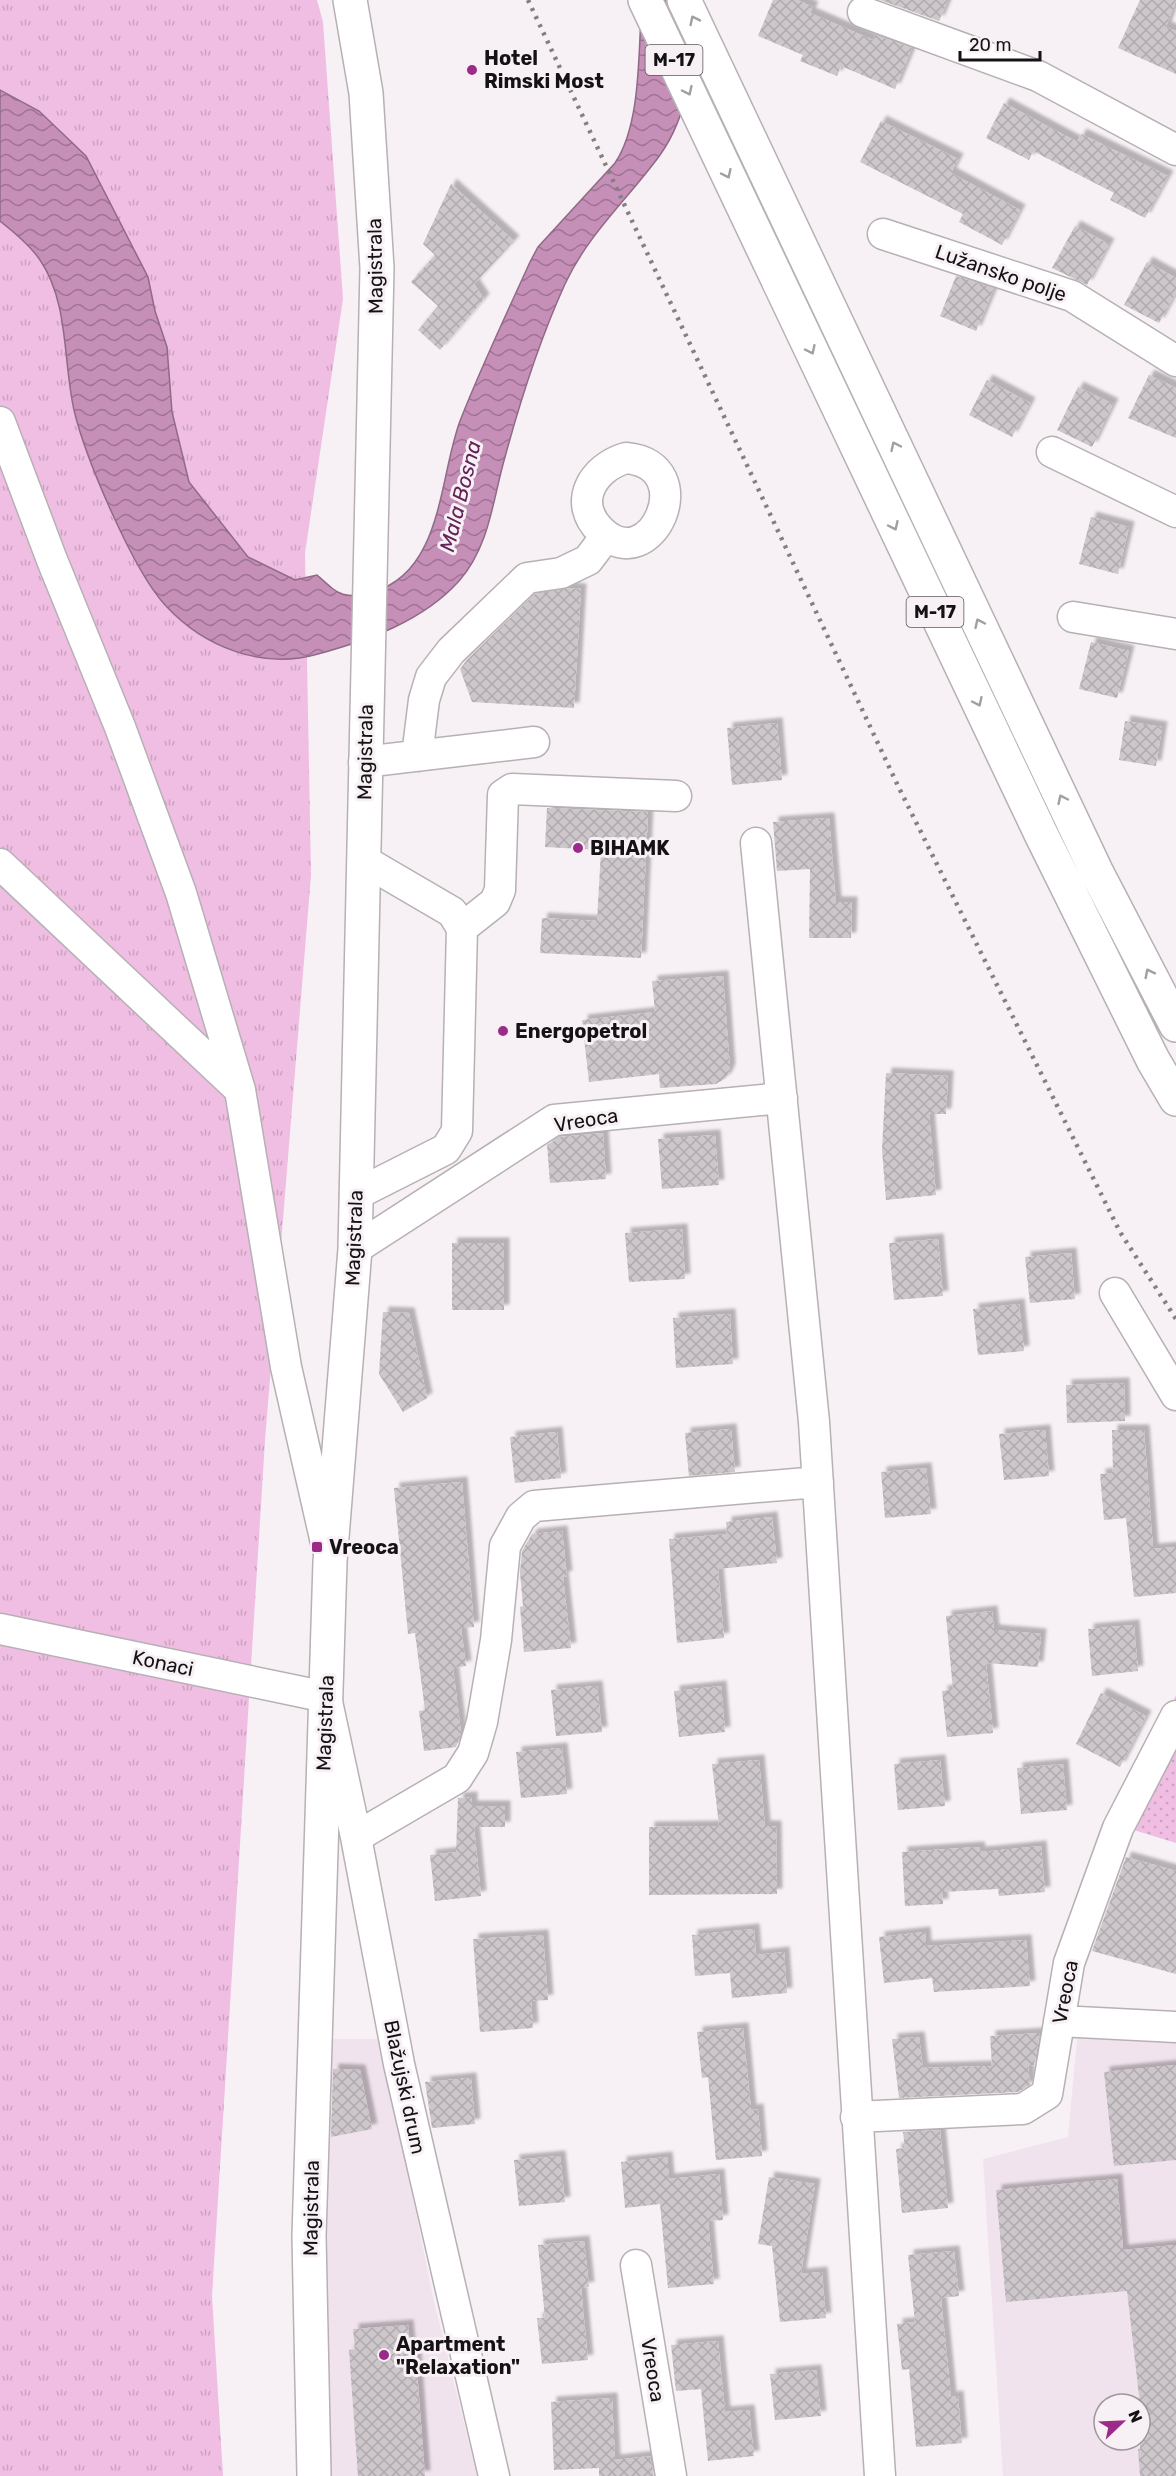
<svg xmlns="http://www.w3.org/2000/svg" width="1176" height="2476" font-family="Rubik,sans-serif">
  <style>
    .built { fill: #f1e3ed; fill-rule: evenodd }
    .grass { fill: url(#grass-dots) }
    .park { fill: url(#park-tufts) }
    .water { fill: url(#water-waves); stroke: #906a86; stroke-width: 1.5 }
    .building { fill: url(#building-cross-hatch); filter: url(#shadow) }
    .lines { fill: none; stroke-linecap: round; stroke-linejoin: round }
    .minor-casing { stroke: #b7b0b5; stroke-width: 33 }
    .major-casing { stroke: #b7b0b5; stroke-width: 36 }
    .highway-casing { stroke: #b7b0b5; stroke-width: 36 }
    .minor { stroke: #fff; stroke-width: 30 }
    .major { stroke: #fff; stroke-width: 33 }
    .highway { stroke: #fff; stroke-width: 33 }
    .rail { stroke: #847f82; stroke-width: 4.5; stroke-dasharray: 3 6; stroke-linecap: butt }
    .oneway { stroke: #a1a0a1 }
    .poi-dot { fill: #9b2a88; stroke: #f7f0f5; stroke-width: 2 }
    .labels { text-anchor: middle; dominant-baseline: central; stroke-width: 6; stroke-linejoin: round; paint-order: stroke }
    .shield { fill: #f7f0f5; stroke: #595558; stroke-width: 1.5 }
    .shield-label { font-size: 18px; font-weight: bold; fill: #151214 }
    .poi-label { font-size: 20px; font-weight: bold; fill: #151214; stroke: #f7f0f5; text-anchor: start }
    .street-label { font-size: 20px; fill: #151214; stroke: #f7f0f5 }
    .water-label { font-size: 21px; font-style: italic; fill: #622357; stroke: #f7f0f5 }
  </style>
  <defs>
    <pattern id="grass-dots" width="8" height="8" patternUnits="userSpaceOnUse" patternTransform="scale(1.5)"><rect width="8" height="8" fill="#efbee2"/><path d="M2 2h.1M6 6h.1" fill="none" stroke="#cca2c1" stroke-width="1.8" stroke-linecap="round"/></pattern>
    <pattern id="park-tufts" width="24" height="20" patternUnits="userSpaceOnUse" patternTransform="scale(1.5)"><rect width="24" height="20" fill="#efbee2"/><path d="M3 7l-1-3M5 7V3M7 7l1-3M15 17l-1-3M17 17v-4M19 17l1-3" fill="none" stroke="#cca2c1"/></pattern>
    <pattern id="water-waves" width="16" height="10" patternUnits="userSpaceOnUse" patternTransform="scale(1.5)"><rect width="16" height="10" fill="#c58fb7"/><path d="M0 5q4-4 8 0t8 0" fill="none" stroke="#9f7394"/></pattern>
    <pattern id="building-cross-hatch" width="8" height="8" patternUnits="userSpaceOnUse" patternTransform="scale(1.5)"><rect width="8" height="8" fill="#cdc7cb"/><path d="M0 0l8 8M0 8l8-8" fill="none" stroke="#afaaad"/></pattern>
    <filter id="shadow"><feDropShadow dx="5.5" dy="-5.5" stdDeviation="1.5" flood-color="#0004"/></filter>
  </defs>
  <rect width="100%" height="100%" fill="#f7f0f5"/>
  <path class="built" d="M1078 2029 1176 2034V2476H1003L983 2159 1068 2137ZM1104 2404H1140V2440H1104Z
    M315 2039H381L433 2297 477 2476H314Z"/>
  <path class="grass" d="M1176 1695V1843L1124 1827Z"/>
  <path class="park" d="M0 0H317L323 22 343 299 305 553 311 875 265 1440 212 2296 223 2476H0Z"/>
  <path class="water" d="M642 0H698C694 53 692 110 660 155 628 199 588 234 565 284 540 339 521 398 505 457 493 498 490 546 459 581 423 621 369 640 318 654 262 670 204 647 166 606 133 571 85 457 74 410 63 362 69 302 40 260 30 245 14 232 0 221V90L39 111 86 156 148 277 155 311 167 347 172 412 189 482 248 557 295 580 317 575C339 595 343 600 373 592 443 572 439 477 460 421 481 367 506 315 530 262L538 247 615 163C642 123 638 48 642 0Z"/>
  <path class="building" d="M773 0H797L813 7 810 13 873 40 875 35 912 48 895 89 841 66 837 76 800 61 803 55 758 36Z
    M880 0H948L939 21Z
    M1140 0H1176L1166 27 1176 31V74L1118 48Z
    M1004 103 1077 142 1081 134 1168 176 1145 218 1110 200 1114 193 1033 151 1029 160 986 138Z
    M881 121 958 159 951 173 1020 210 1002 245 959 222 963 214 860 162Z
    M451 184 514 241 474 284 484 299 440 350 418 330 438 306 411 282 435 255 423 244Z
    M1075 226 1109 244 1087 285 1052 268Z
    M1147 262 1176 278V292L1159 323 1124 305Z
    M956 276 994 288 976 331 940 316Z
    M1149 375 1176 388V438L1128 418Z
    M987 380 1030 403 1012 437 969 415Z
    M1078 387 1113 404 1092 447 1057 430Z
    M1091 517 1129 527 1118 574 1079 564Z
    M569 588 581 589 574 708 472 702 460 669 467 660 535 594Z
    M1091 642 1129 651 1117 698 1079 689Z
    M1125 721 1162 727 1156 766 1119 760Z
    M777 723 782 780 732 785 727 728Z
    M547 808 648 812 641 958 540 953 542 918 597 921 601 850 545 847Z
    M829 818 836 902H852L851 938H809L810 869 777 871 773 822Z
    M723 976 730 1069 726 1078 716 1084 660 1088 659 1074 589 1082 582 1020 655 1012 652 981Z
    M886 1073 948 1076 946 1114H929L936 1195 886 1200 882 1150Z
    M603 1133 606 1179 550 1183 547 1145 560 1137Z
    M715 1135 719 1185 662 1189 658 1139Z
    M682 1229 685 1279 629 1282 625 1233Z
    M938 1239 943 1296 894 1300 889 1243Z
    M452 1243H504V1310H452Z
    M1071 1253 1075 1299 1030 1303 1025 1257Z
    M1019 1304 1024 1351 978 1355 973 1309Z
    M383 1312 409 1313 427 1398 403 1412 379 1374Z
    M730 1314 733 1364 676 1368 673 1318Z
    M1124 1383 1125 1421 1067 1423 1066 1385Z
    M731 1429 735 1472 689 1476 685 1433Z
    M1045 1430 1049 1476 1004 1480 999 1434Z
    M1112 1430H1144L1153 1549 1176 1547V1593L1134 1597 1126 1518 1104 1520 1100 1474 1113 1473Z
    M557 1432 561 1478 515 1483 510 1437Z
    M926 1468 931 1514 885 1518 881 1472Z
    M462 1482 474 1627 461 1628 466 1666 453 1668 461 1733 456 1747 424 1751 419 1711 425 1710 415 1633 408 1634 394 1488Z
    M772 1517 777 1563 718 1569 724 1638 677 1643 669 1539 727 1534 726 1522Z
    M562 1531 567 1576 563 1577 571 1648 524 1652 520 1607 523 1606 520 1572 522 1551 532 1534Z
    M992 1611 994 1630 1041 1634 1038 1667 986 1663 993 1733 947 1737 942 1691 953 1690 946 1616Z
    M1134 1625 1138 1671 1092 1676 1088 1629Z
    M597 1686 602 1732 556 1736 551 1690Z
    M721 1686 725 1732 679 1737 674 1691Z
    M1101 1693 1146 1716 1120 1767 1076 1744Z
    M562 1748 567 1794 521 1798 516 1752Z
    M759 1760 765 1826H776L777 1894 649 1895V1827L719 1826 712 1764Z
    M940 1760 945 1806 898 1810 894 1764Z
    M1063 1764 1067 1810 1021 1814 1017 1768Z
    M472 1797V1806H505V1827H474L481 1896 435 1901 430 1855 456 1852 458 1798Z
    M1041 1846 1045 1892 999 1896 998 1889 942 1892 943 1904 905 1906 902 1852 979 1847 980 1852Z
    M1126 1857 1176 1871V1974L1092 1951Z
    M754 1929 756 1955 784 1952 787 1993 732 1998 730 1973 695 1976 692 1935Z
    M925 1932 926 1946 1026 1940 1030 1986 934 1992 932 1978 884 1983 879 1937Z
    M543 1935 548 2000 531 2001 533 2028 480 2032 473 1939Z
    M743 2028 751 2110 758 2109 762 2156 716 2160 708 2077 702 2078 697 2032Z
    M1040 2033 1034 2065 1028 2066 1030 2085 1018 2092 899 2098 892 2039 919 2037 923 2068 992 2066 990 2036Z
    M1176 2065V2160L1114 2166 1104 2072Z
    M333 2069 360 2070 372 2129 331 2137Z
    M471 2078 475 2124 432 2128 425 2082Z
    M940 2130 948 2208 902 2213 896 2149 905 2148 903 2132Z
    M560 2156 565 2202 519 2206 514 2160Z
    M667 2157 669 2179 719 2174 723 2220 708 2221 714 2284 668 2288 660 2204 625 2208 621 2162Z
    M769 2177 815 2184 801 2274 822 2272 826 2318 780 2322 772 2246 758 2244Z
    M1117 2179 1123 2250 1176 2245V2476H1140L1138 2449H1140V2404L1127 2291 1006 2302 996 2190Z
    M584 2241 589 2287 581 2288 588 2360 542 2364 537 2318H545L538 2245Z
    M954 2251 959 2296 941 2298 951 2397 958 2396 962 2443 916 2447 909 2369 902 2370 897 2324 915 2322 908 2255Z
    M408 2325 410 2345H415L425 2476H358L349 2350 355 2349 353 2329Z
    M718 2341 725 2412 749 2410 754 2456 708 2461 701 2389 676 2391 671 2345Z
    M816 2370 821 2416 775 2420 770 2374Z
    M612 2398 615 2460 650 2456 654 2476H599V2468L554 2470 551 2402Z"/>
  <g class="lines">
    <g class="minor-casing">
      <path id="minor" d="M863 12 1038 76 1176 150
        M883 234 1072 296 1176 361
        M0 422 52 560 120 727 181 893 240 1090 286 1367 327 1547
        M1052 452 1176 512
        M626 458C703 465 651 580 601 531 572 503 592 468 626 458Z
        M1073 617 1176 634
        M417 756 424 700 431 677 451 651 527 578 561 573 588 560 606 536
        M364 762 534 742
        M756 843 814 1422 880 2476
        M0 864 238 1088
        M462 928 495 902 500 890 503 795 512 789 676 796
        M355 1195 446 1149 457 1131 462 928 452 912 363 860
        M355 1249 554 1120 782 1098
        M1115 1293 1176 1395
        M0 1629 326 1697 356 1837 399 2064 494 2476
        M356 1837 457 1778 473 1753 482 1722 496 1640 505 1546 521 1517 534 1506 818 1482
        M1059 2021 1176 2027
        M856 2117 1023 2109 1047 2094 1069 1963 1118 1828 1176 1716
        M636 2265 671 2476"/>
    </g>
    <g class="major-casing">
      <path id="major" d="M314 2476 309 2236 330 1562 355 1249 377 268 366 93 350 0"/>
    </g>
    <g class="highway-casing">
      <path id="highway" d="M645 0 1041 834 1153 1060 1176 1099
        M684 0 1096 871 1176 1025"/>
    </g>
    <use href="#minor" class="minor"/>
    <use href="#major" class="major"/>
    <use href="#highway" class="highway"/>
    <path class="rail" d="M528 0 899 788 1120 1232 1176 1319"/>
  </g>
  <defs><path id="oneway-chevron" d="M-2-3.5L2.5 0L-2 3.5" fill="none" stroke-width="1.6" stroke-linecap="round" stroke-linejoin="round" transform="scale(1.5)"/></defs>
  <g class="oneway">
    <use href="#oneway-chevron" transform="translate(694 20) rotate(-116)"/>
    <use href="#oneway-chevron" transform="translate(688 91) rotate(65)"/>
    <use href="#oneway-chevron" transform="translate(727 174) rotate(65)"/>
    <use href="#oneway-chevron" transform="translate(811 350) rotate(65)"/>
    <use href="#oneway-chevron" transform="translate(895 446) rotate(-115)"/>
    <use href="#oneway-chevron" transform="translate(894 526) rotate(65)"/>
    <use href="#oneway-chevron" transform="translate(979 623) rotate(-115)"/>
    <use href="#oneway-chevron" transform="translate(978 702) rotate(65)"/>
    <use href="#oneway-chevron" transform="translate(1062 799) rotate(-115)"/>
    <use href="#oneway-chevron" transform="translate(1149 973) rotate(-117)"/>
  </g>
  <g class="poi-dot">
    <circle cx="472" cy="70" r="6"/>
    <circle cx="578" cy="848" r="6"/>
    <circle cx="503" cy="1031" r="6"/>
    <rect x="311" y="1541" width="12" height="12" rx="3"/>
    <circle cx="384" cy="2355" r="6"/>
  </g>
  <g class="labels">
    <g class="shield">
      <rect x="645.5" y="45" width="57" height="30" rx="4.5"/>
      <rect x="906.5" y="597" width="57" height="30" rx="4.5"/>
    </g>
    <g class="shield-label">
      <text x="674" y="60">M-17</text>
      <text x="935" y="612">M-17</text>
    </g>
    <g class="poi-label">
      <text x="484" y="58">Hotel<tspan x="484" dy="23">Rimski Most</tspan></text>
      <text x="590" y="848">BIHAMK</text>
      <text x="515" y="1031">Energopetrol</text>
      <text x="329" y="1547">Vreoca</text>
      <text x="396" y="2344">Apartment<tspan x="396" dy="23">"Relaxation"</tspan></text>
    </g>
    <g class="street-label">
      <text transform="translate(375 266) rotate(-91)">Magistrala</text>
      <text transform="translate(1001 273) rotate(19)">Lužansko polje</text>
      <text transform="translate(365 752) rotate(-89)">Magistrala</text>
      <text transform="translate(586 1120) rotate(-9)">Vreoca</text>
      <text transform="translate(354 1238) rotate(-88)">Magistrala</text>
      <text transform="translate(163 1663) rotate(12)">Konaci</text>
      <text transform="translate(325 1723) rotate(-88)">Magistrala</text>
      <text transform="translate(1065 1992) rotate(-79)">Vreoca</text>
      <text transform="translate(405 2087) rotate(78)">Blažujski drum</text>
      <text transform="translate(311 2208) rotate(-89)">Magistrala</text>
      <text transform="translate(653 2370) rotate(81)">Vreoca</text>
    </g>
    <g class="water-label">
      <text transform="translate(460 496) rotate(-76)">Mala Bosna</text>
    </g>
  </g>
  <g transform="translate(1122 2422) rotate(67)"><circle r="28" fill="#f7f0f5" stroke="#9d979b" stroke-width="1.5"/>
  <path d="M0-4.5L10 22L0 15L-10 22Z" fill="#9b2a88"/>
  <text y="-9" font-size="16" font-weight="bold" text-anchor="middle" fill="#151214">N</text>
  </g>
  <path d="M960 51v9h80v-9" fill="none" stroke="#151214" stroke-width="3"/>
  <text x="969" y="51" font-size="18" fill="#151214" stroke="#f7f0f5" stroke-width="4.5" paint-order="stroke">20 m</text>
</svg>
